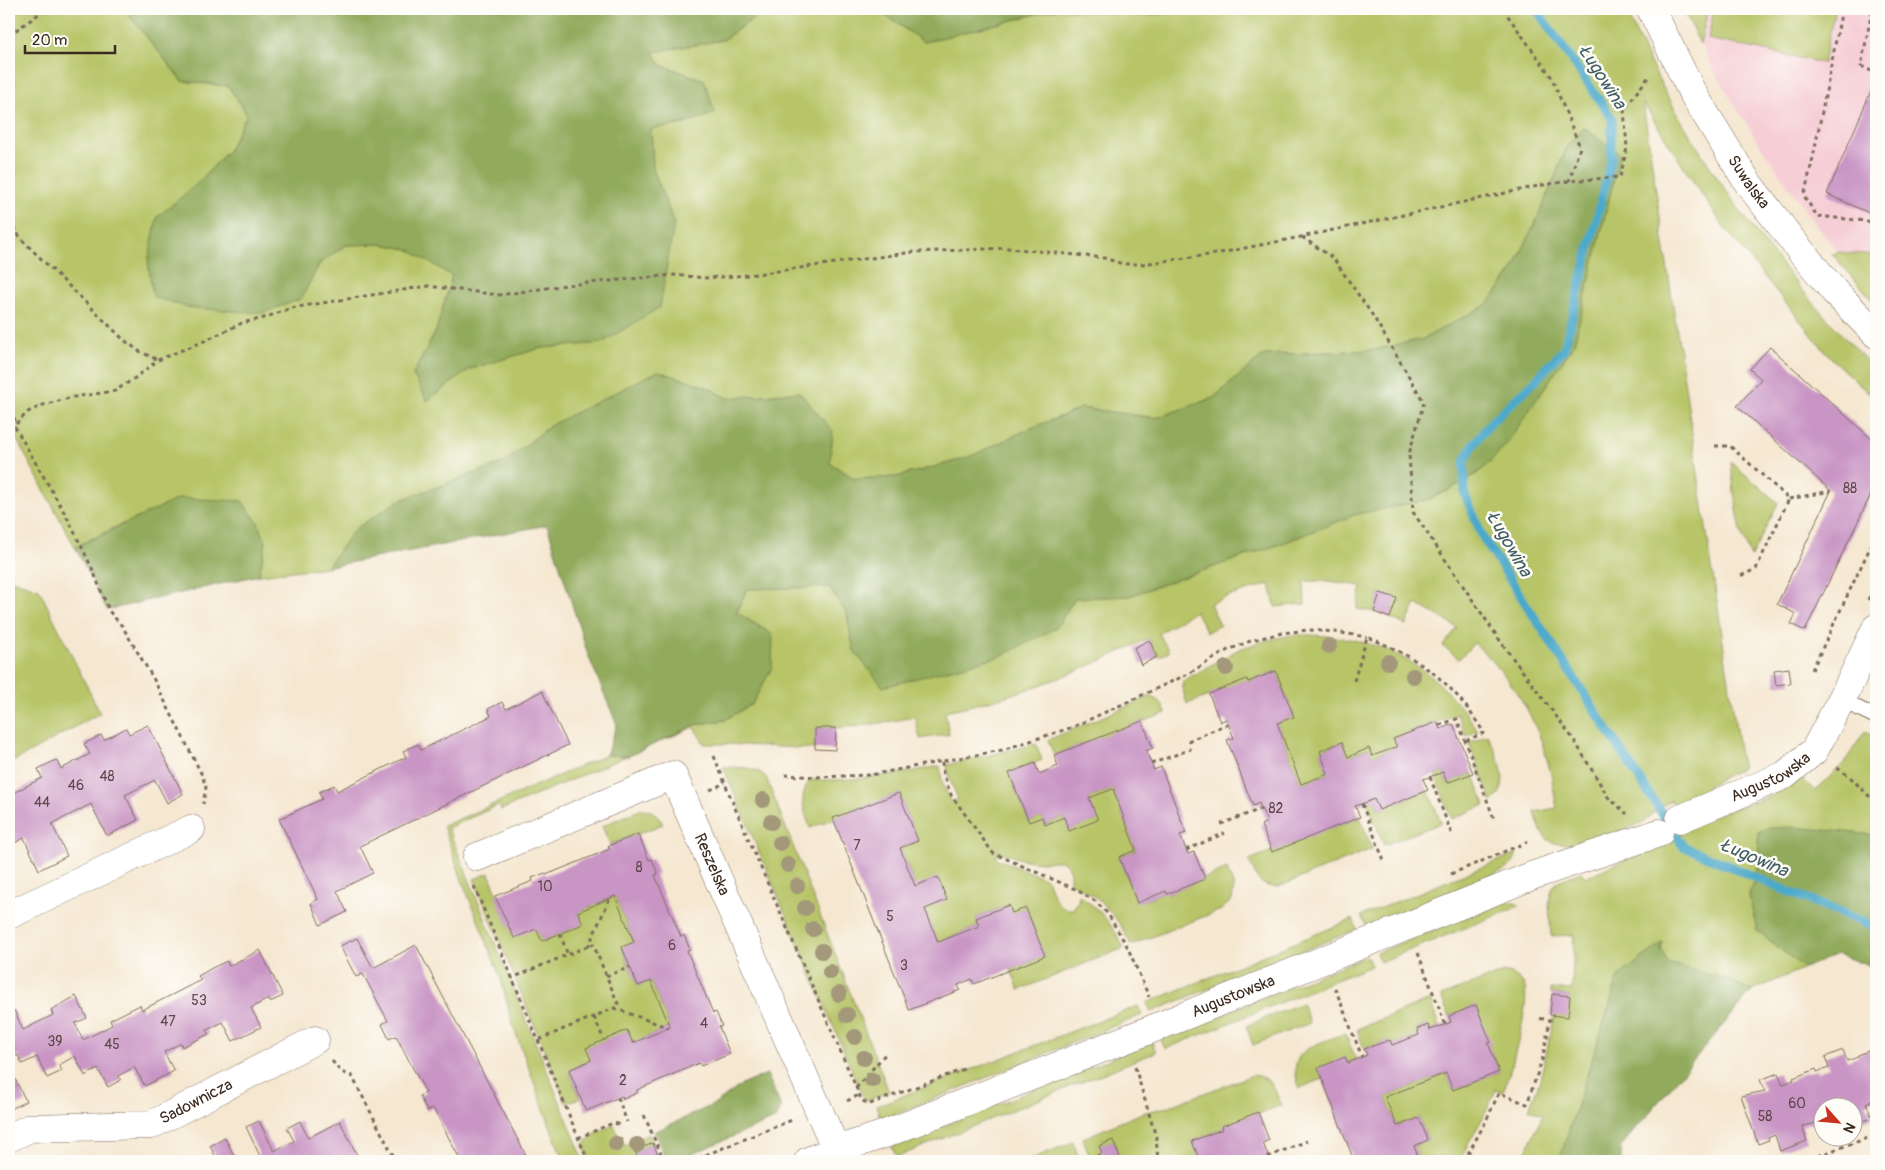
<svg xmlns="http://www.w3.org/2000/svg" width="1885" height="1170" font-family="Pangolin,sans-serif">
  <style>
    .built { fill: #f6cfd6 }
    .green { fill: #b7c567; stroke: #797842 }
    .forest { fill: #91aa5c; stroke: #666a3d }
    .lines { fill: none; stroke-linecap: round; stroke-linejoin: round }
    .stream { stroke: #4ba9ca; stroke-width: 9 }
    .building { fill: #c995c5 }
    .lane-casing { stroke: #7c6c5c; stroke-width: 16 }
    .street-casing { stroke: #7c6c5c; stroke-width: 29 }
    .path { stroke: #7c6c5c; stroke-width: 3; stroke-dasharray: 4 4; stroke-linecap: butt }
    .lane { stroke: #fff; stroke-width: 14 }
    .street { stroke: #fff; stroke-width: 28 }
    .tree { fill: #a3987a }
    .labels { text-anchor: middle; dominant-baseline: central; stroke-width: 5; stroke-linejoin: round; paint-order: stroke }
    .number-label { font-size: 14px; fill: #5e4548 }
    .street-label { font-size: 16px; fill: #3b2a1e; stroke: #fdfcf7 }
    .water-label { font-size: 18px; font-style: italic; fill: #415d63; stroke: #fdfcf7 }
  </style>
  <rect width="100%" height="100%" fill="#fdfcf7"/>
  <filter id="ink" filterUnits="userSpaceOnUse"><feTurbulence type="fractalNoise" baseFrequency=".02" numOctaves="2"/><feDisplacementMap in="SourceGraphic" scale="10" xChannelSelector="R" yChannelSelector="G"/><feConvolveMatrix kernelMatrix="1 2 1 2 8 2 1 2 1" color-interpolation-filters="sRGB"/></filter>
  <filter id="wash" filterUnits="userSpaceOnUse"><feTurbulence type="fractalNoise" baseFrequency=".0096" numOctaves="4" result="noise"/><feDisplacementMap in="SourceGraphic" scale="20" xChannelSelector="R" yChannelSelector="G"/><feGaussianBlur stdDeviation="1.12" result="paint"/><feColorMatrix in="noise" values="0 0 0 0 0 0 0 0 0 0 0 0 0 0 0 0 0 1.4 0 .05"/><feComposite in="paint" operator="in"/></filter>
  <g filter="url(#wash)">
    <rect width="100%" height="100%" fill="#f5e7d0"/>
    <path class="built" d="M1683 9H1876V297L1814 223 1755 138 1713 69Z"/>
    <path class="green" d="M9 9H122L129 15 182 81 228 86 247 114 228 151 198 183 301 299 320 263 346 245 381 244 408 249 452 276 436 331 413 374 427 401 470 369 541 348 602 343 674 224 653 169 651 129 684 124 715 113 704 80 661 65 653 52 723 40 758 15 777 9H876L924 42 1057 9 1141 16 1214 9H1625C1684 145 1771 265 1876 370V400L1838 365 1824 350 1724 227 1690 177 1643 103 1740 756 1743 767 1709 785 1706 792 1695 800 1676 808 1671 800 1654 812 1644 822 1574 849 1571 843C1546 848 1540 833 1535 812L1557 808C1554 795 1553 780 1549 766 1537 718 1511 676 1474 643L1459 659 1443 646 1457 628 1437 615 1416 604 1406 625 1390 618 1396 598 1380 593 1374 612 1357 609 1362 586 1328 581H1304L1305 604 1275 607 1270 584 1226 597 1210 604 1220 625 1207 632 1195 611 1159 633 1169 652 1157 657 1149 638C1082 671 1018 697 945 711L949 734 920 739 915 717C882 723 849 729 816 728L815 749 727 744H704L694 727 501 810 499 805 448 828 584 1161H566L558 1147 513 1026 500 976 465 888 443 826 606 755 629 756 694 725 725 720 773 635 737 613 747 589 829 587 847 614 854 651 1056 628 1075 598 1129 596 1283 543 1357 514 1427 500 1447 491 1481 471 1620 154 1584 128 1567 147 1543 206 1513 270 1488 304 1423 339 1373 350 1265 355 1213 398 1156 418 1082 408 1029 429 967 458 896 477 855 479 829 463 832 436 799 392 728 398 705 386 551 425 504 463 398 501 355 529 327 567 259 575 266 542 124 523 75 547 16 438 9 441Z
      M1683 9H1708L1700 44Z
      M1714 9H1835L1823 63 1708 39Z
      M1839 252 1876 255V304L1832 254Z
      M1731 462 1778 503 1751 557 1741 532 1734 492Z
      M9 579 39 589 100 713 9 764Z
      M1292 635C1376 633 1432 660 1478 731L1466 736 1457 714 1394 738 1397 747 1372 756 1368 748 1348 757 1342 742 1320 751 1328 774 1301 784 1277 723 1294 716 1276 671 1187 704 1182 687 1183 681 1239 649 1267 640Z
      M1151 696 1162 704 1166 713 1054 755 1048 740Z
      M1865 731 1876 737V835L1837 832H1758L1759 864 1749 895 1757 930 1804 968 1752 991 1727 979 1670 966 1660 954 1662 943 1619 976 1559 1161H1521L1543 1115 1529 1109 1540 1080 1555 1015 1570 996 1550 993V989L1572 990 1574 935 1551 936 1549 904 1552 889 1558 881 1581 872 1585 877 1657 847 1692 823 1771 796 1802 778 1815 791 1844 763Z
      M1488 735C1497 756 1514 784 1492 802L1469 743Z
      M1036 744 1042 760 1009 773 1029 822 1042 817 1045 825 1064 817 1069 830 1097 820 1089 798 1113 789 1136 850 1119 857 1137 903 1166 891 1167 894 1227 869 1234 887 1232 900 1221 910 1131 945C1116 914 1101 898 1070 882 1070 876 1071 867 1066 863 1060 859 1052 862 1046 862 1029 862 1014 858 999 851L995 858 1047 879C1052 891 1056 911 1073 909L1078 901 1079 895C1101 910 1112 924 1124 948L1019 990 1011 970 1044 956 1026 908 1012 913 1008 905 976 918 979 926 938 942 900 848 918 841 899 793 810 828C804 810 798 796 810 780 854 781 896 775 940 766L942 781 951 803 958 799 950 780 947 765Z
      M723 767C739 768 754 765 766 777L889 1092 865 1101Z
      M1443 772 1447 783 1473 773 1485 805 1452 819 1435 775Z
      M1428 790 1441 823 1384 845 1367 802 1374 799 1379 810Z
      M642 809C654 810 657 815 663 824L610 845 602 826Z
      M1360 817 1372 849 1278 887C1258 887 1256 877 1249 860Z
      M1517 853 1513 863 1504 870 1366 926 1361 916Z
      M489 873 498 895 536 929 542 941 582 924 578 912 615 896 634 942 622 948 638 986 651 981 670 1027 633 1043 627 1031 587 1048 591 1060 569 1070 580 1098 566 1103 474 879Z
      M1505 902H1514L1520 906 1380 962 1376 953Z
      M1353 919 1357 929 1151 1012 1147 1003Z
      M1367 956 1371 966 1165 1049 1161 1039Z
      M1504 972C1512 974 1520 977 1524 985 1532 1002 1510 1072 1503 1092L1496 1089 1486 1112 1459 1161H1414L1413 1158 1418 1156 1414 1146 1428 1140 1419 1118 1397 1126 1385 1097 1446 1073 1453 1090 1499 1072 1488 1043H1490L1476 1006 1449 1016 1441 996Z
      M1430 1000 1439 1027 1430 1030 1428 1025 1417 1029 1419 1035 1392 1045 1390 1040 1364 1049 1357 1029Z
      M1302 1003 1310 1023 1253 1045 1246 1026Z
      M1138 1006 1142 1015 881 1120 876 1106Z
      M1345 1033 1356 1059 1348 1063 1345 1057 1323 1079 1300 1088C1283 1049 1317 1045 1345 1033Z
      M1152 1042 1156 1052 897 1157 892 1147Z
      M1253 1075C1273 1077 1274 1088 1281 1105L1193 1141 1200 1161H1121L1113 1140 1102 1153 1090 1158 1083 1138 1142 1113 1167 1107Z
      M614 1125 623 1146 649 1134 653 1143 635 1151 639 1161H590L583 1145 596 1133Z
      M1073 1142 1080 1161H1026Z"/>
    <path class="forest" d="M122 9H777L758 15 723 40 653 52 661 65 704 80 715 113 684 124 651 129 653 169 674 224 660 307 602 343 541 348 470 369 427 401 413 374 436 331 452 276 408 249 381 244 346 245 320 263 301 299 262 313 191 308 153 297 148 262 157 217 198 183 228 151 247 114 228 86 182 81 129 15Z
      M876 9H1057L924 42Z
      M1067 9H1214L1141 16Z
      M1584 128 1620 154 1574 344 1506 445 1481 471 1447 491 1427 500 1357 514 1283 543 1129 596 1075 598 1056 628 1001 656 883 687 854 651 847 614 829 587 747 589 736 612 773 635 772 668 752 704 725 720 694 725 629 756 606 755 617 725 588 655 547 525 327 567 355 529 398 501 504 463 551 425 658 371 705 386 728 398 799 392 833 431 830 463 855 479 896 477 967 458 1029 429 1082 408 1156 418 1213 398 1264 355 1373 350 1423 339 1488 304 1513 270 1543 206 1567 147Z
      M180 498 242 501 257 521 266 542 259 575 107 610 75 547Z
      M1795 827 1876 835V969L1838 954 1804 968 1757 930 1749 895 1759 864 1758 832 1768 828Z
      M1663 942 1661 949 1668 963 1727 979 1752 991 1622 1145 1621 1161H1559L1619 976Z
      M767 1074 781 1107 777 1118 675 1161H666L654 1132 717 1103 741 1085Z"/>
    <g class="lines">
      <path class="stream" d="M1536 9 1612 118 1611 161 1564 349 1532 384 1491 422 1474 444 1464 462 1465 495 1483 538 1683 846 1787 891 1876 927"/>
    </g>
    <g id="blocks">
      <path class="building" d="M1876 89V216L1827 194 1871 91 1875 92Z
        M1770 347 1876 443V484L1805 631 1791 624 1796 614 1777 604 1831 491 1737 406 1761 379 1750 369Z
        M1380 593 1397 598 1390 618 1374 612Z
        M1149 640 1157 657 1141 665 1134 648Z
        M1789 668 1791 683 1776 685 1774 670Z
        M1276 671 1294 717 1277 723 1301 784 1328 774 1320 751 1342 742 1348 757 1369 748 1372 756 1397 747 1393 739 1437 722 1440 729 1453 724 1473 773 1447 783 1443 772 1435 775 1423 779 1428 790 1379 810 1374 799 1367 802 1355 806 1360 817 1272 852 1261 825 1267 822 1259 803 1253 806 1227 740 1234 738 1228 724 1226 719 1220 722 1209 694 1247 679 1248 682Z
        M542 691 568 745 360 846 373 873 337 891 347 912 320 925 311 903 318 899 279 819 322 799 319 792 334 785 337 791 406 757 403 751 418 744 421 750 491 716 488 709 502 702 506 709Z
        M1142 721 1153 748 1146 751 1154 770 1161 767 1186 833 1180 835 1188 854 1194 852 1205 879 1167 894 1166 891 1137 903 1119 857 1136 850 1113 789 1089 798 1098 820 1069 831 1064 817 1045 825 1042 817 1029 822 1009 773 1035 763 1039 774 1058 766 1054 755Z
        M148 725 183 794 167 803 155 780 125 795 138 820 107 836 91 804 52 824 67 856 39 870 24 838 9 846V795L42 778 38 769 56 760 61 769 90 754 84 744 101 735 104 740 126 728 129 734Z
        M815 728H836L835 750 815 749Z
        M899 793 918 841 900 848 915 886 938 877 947 900 925 909 938 942 979 926 976 918 1009 905 1012 913 1026 908 1045 956 974 984 972 979 958 985 960 990 909 1010 833 818Z
        M638 834 649 860 652 859 658 874 655 875 681 937 684 935 690 950 687 951 713 1013 716 1012 722 1026 719 1027 730 1054 701 1066 699 1063 637 1090V1093L623 1099 622 1096 586 1111 569 1070 591 1060 586 1048 627 1030 633 1043 670 1027 657 996 651 981 638 986 630 967 622 947 634 942 615 896 578 912 583 924 542 941 536 929 514 938 495 896 533 881 532 878 545 873 546 875 610 849 608 846Z
        M357 938 373 968 416 945 529 1161H461L433 1108 427 1111 419 1096 426 1093 396 1036 389 1039 382 1024 388 1021 363 974 356 977 340 946Z
        M260 950 283 996 270 1002 268 999 251 1008 261 1027 233 1041 223 1022 207 1030 209 1034 182 1047 181 1043 164 1052 174 1071 145 1086 134 1067 118 1076 121 1080 108 1087 98 1069 85 1076 75 1056 59 1065 62 1071 47 1078 37 1057 22 1064 18 1055 9 1060V1013L14 1010 23 1030 53 1015 51 1010 76 996 87 1018 75 1023 83 1040 112 1025 110 1020 140 1005 142 1010 201 980 198 976 212 968 227 961 229 966Z
        M1552 994 1570 996 1568 1017 1550 1015Z
        M1476 1005 1491 1043H1488L1499 1072 1453 1090 1446 1073 1385 1097 1397 1126 1419 1118 1428 1140 1414 1146 1418 1156 1413 1158 1414 1161H1360L1358 1156 1353 1158 1318 1068 1345 1057 1348 1063 1367 1055 1364 1049 1390 1040 1392 1045 1419 1035 1417 1029 1428 1025 1430 1030 1439 1027 1451 1022 1449 1016Z
        M1876 1048V1105L1874 1100 1866 1103 1872 1118 1852 1125V1108H1822V1122L1802 1126 1807 1141 1780 1151 1775 1135 1768 1138 1769 1140 1758 1144 1741 1096 1765 1091 1760 1080 1778 1073 1783 1084 1794 1080 1793 1078 1816 1069 1817 1072 1829 1068 1825 1057 1843 1050 1847 1061 1858 1057V1055Z
        M9 1067 26 1101 9 1110Z
        M1258 1112 1269 1140 1263 1143 1270 1161H1200L1192 1141 1223 1129 1222 1126Z
        M259 1121 274 1151 294 1141 287 1128 300 1121 308 1138 340 1121 360 1161H255L261 1158 246 1127Z
        M225 1138 237 1161H218L210 1146Z
        M1113 1140 1121 1161H1092L1090 1158 1102 1153 1099 1146Z
        M653 1143 660 1160 639 1161 635 1151Z"/>
    </g>
  </g>
  <g filter="url(#ink)">
    <use href="#blocks" fill-opacity="0" stroke="#7c6c5c" stroke-width="1"/>
    <g class="lines">
      <g class="lane-casing">
        <path id="lane" d="M1841 700 1876 717"/>
      </g>
      <g class="street-casing">
        <g id="street">
          <path id="s1" d="M1651 9 1692 92 1748 183 1795 244 1834 291 1876 334"/>
          <path id="s2" d="M1680 819 1785 775 1814 751 1846 691 1876 628"/>
          <path id="s3" d="M477 857 673 775 841 1161"/>
          <path d="M9 915 191 829"/>
          <path id="s4" d="M9 1138 30 1128 151 1125 315 1040"/>
          <path id="s5" d="M808 1161 836 1150 882 1135 1152 1029 1534 875 1659 833"/>
        </g>
      </g>
      <path class="path" d="M531 9 577 11 652 9
        M1503 9 1551 76 1580 147 1569 181
        M1842 9 1813 158 1804 196 1817 216 1876 222
        M1859 9 1872 11V9
        M1872 11 1861 66 1876 73
        M9 35 46 9
        M9 220 21 239 124 340 139 351 158 360
        M1302 237 1333 258 1373 316 1424 402 1409 454 1413 512 1503 645 1574 740 1608 797 1627 814
        M9 402 16 424
        M16 424 28 412 43 405 74 397 115 391 135 378 158 360 202 342 242 323 264 318 291 308 428 286 500 295 566 285 674 275 706 278 749 275 914 252 1009 248 1104 258 1123 264H1142L1215 254 1301 237 1543 185 1569 181 1620 177 1627 148 1624 109 1650 75
        M9 433 15 427 68 519 92 568 109 611 122 626 153 678 202 775 206 787 203 804
        M1715 446H1730L1789 499 1756 569 1738 577
        M1789 499 1831 491
        M1868 600 1876 583
        M1812 670 1876 535
        M1354 681 1367 637C1422 659 1453 682 1484 733L1465 741
        M1439 725 1457 719 1494 819
        M1188 741 1228 724
        M714 756 735 808 862 1101 870 1104 967 1068
        M942 762 943 773 951 795 993 853 1075 889 1095 901 1108 914 1127 946 1149 997
        M1151 764 1191 749
        M1837 768 1849 776 1876 803
        M785 775 817 777 870 775 1002 750 1073 727 1186 675 1228 650 1253 640 1282 633 1309 630 1335 632 1367 637
        M1430 777 1452 835
        M710 790 725 783
        M1362 804 1384 861
        M1221 824 1261 809
        M1186 850 1225 833
        M1451 874 1527 842
        M474 886 538 1040 619 1006 593 944 512 978
        M560 934 568 955
        M588 947 610 898
        M1418 953 1445 1024
        M606 976 630 967
        M1335 988 1362 1057
        M614 1008 669 1028
        M594 1017 604 1040
        M538 1040 588 1161
        M332 1061 341 1072 352 1076 396 1161
        M1135 1067 1156 1137 1158 1161
        M856 1088 887 1052
        M618 1098 627 1122
        M847 1101 859 1095
        M644 1115 664 1161
        M578 1138 613 1123 622 1125
        M1268 1157 1307 1141
        M691 1161 792 1120
        M1464 1161 1485 1123 1499 1093 1527 1104 1543 1057 1550 1020 1537 1018
        M1803 1161 1876 1135"/>
      <use href="#lane" class="lane"/>
      <use href="#street" class="street"/>
    </g>
    <g class="tree">
      <circle cx="1329" cy="646" r="8"/>
      <circle cx="1388" cy="662" r="8"/>
      <circle cx="1226" cy="668" r="8"/>
      <circle cx="1413" cy="676" r="8"/>
      <circle cx="763" cy="800" r="8"/>
      <circle cx="771" cy="822" r="8"/>
      <circle cx="780" cy="843" r="8"/>
      <circle cx="788" cy="865" r="8"/>
      <circle cx="797" cy="886" r="8"/>
      <circle cx="805" cy="908" r="8"/>
      <circle cx="813" cy="929" r="8"/>
      <circle cx="822" cy="951" r="8"/>
      <circle cx="830" cy="972" r="8"/>
      <circle cx="839" cy="994" r="8"/>
      <circle cx="847" cy="1015" r="8"/>
      <circle cx="855" cy="1037" r="8"/>
      <circle cx="864" cy="1058" r="8"/>
      <circle cx="872" cy="1080" r="8"/>
      <circle cx="616" cy="1144" r="8"/>
      <circle cx="637" cy="1145" r="8"/>
    </g>
  </g>
  <g class="labels">
    <g class="number-label">
      <text x="1850" y="488">88</text>
      <text x="107" y="776">48</text>
      <text x="76" y="785">46</text>
      <text x="42" y="802">44</text>
      <text x="1276" y="808">82</text>
      <text x="857" y="845">7</text>
      <text x="639" y="867">8</text>
      <text x="545" y="886">10</text>
      <text x="890" y="916">5</text>
      <text x="672" y="945">6</text>
      <text x="904" y="965">3</text>
      <text x="199" y="1000">53</text>
      <text x="168" y="1021">47</text>
      <text x="704" y="1023">4</text>
      <text x="55" y="1041">39</text>
      <text x="112" y="1044">45</text>
      <text x="623" y="1080">2</text>
      <text x="1797" y="1103">60</text>
      <text x="1765" y="1116">58</text>
    </g>
    <g class="street-label">
      <text stroke="none"><textPath href="#s1" startOffset="199">Suwalska</textPath></text>
      <text stroke="none"><textPath href="#s2" startOffset="100">Augustowska</textPath></text>
      <text stroke="none"><textPath href="#s3" startOffset="310">Reszelska</textPath></text>
      <text stroke="none"><textPath href="#s5" startOffset="456">Augustowska</textPath></text>
      <text stroke="none"><textPath href="#s4" startOffset="195">Sadownicza</textPath></text>
    </g>
    <g class="water-label">
      <text transform="translate(1602 77) rotate(57)">Ługowina</text>
      <text transform="translate(1509 544) rotate(60)">Ługowina</text>
      <text transform="translate(1754 858) rotate(23)">Ługowina</text>
    </g>
  </g>
  <rect width="1885" height="1170" fill="none" stroke="#fdfcf7" stroke-width="30"/>
  <g transform="translate(1838 1122) rotate(117)"><circle r="24" fill="#fdfcf7" stroke="#afa8a0"/>
  <path d="M0-4L9 19L0 12L-9 19Z" fill="#c8321e"/>
  <text y="-8" font-size="14" font-weight="bold" text-anchor="middle" fill="#3b2a1e">N</text>
  </g>
  <path d="M25 45v8h90v-8" fill="none" stroke="#3b2a1e" stroke-width="2.5"/>
  <text x="32" y="45" font-size="15" fill="#3b2a1e" stroke="#fdfcf7" stroke-width="4" paint-order="stroke">20 m</text>
</svg>
